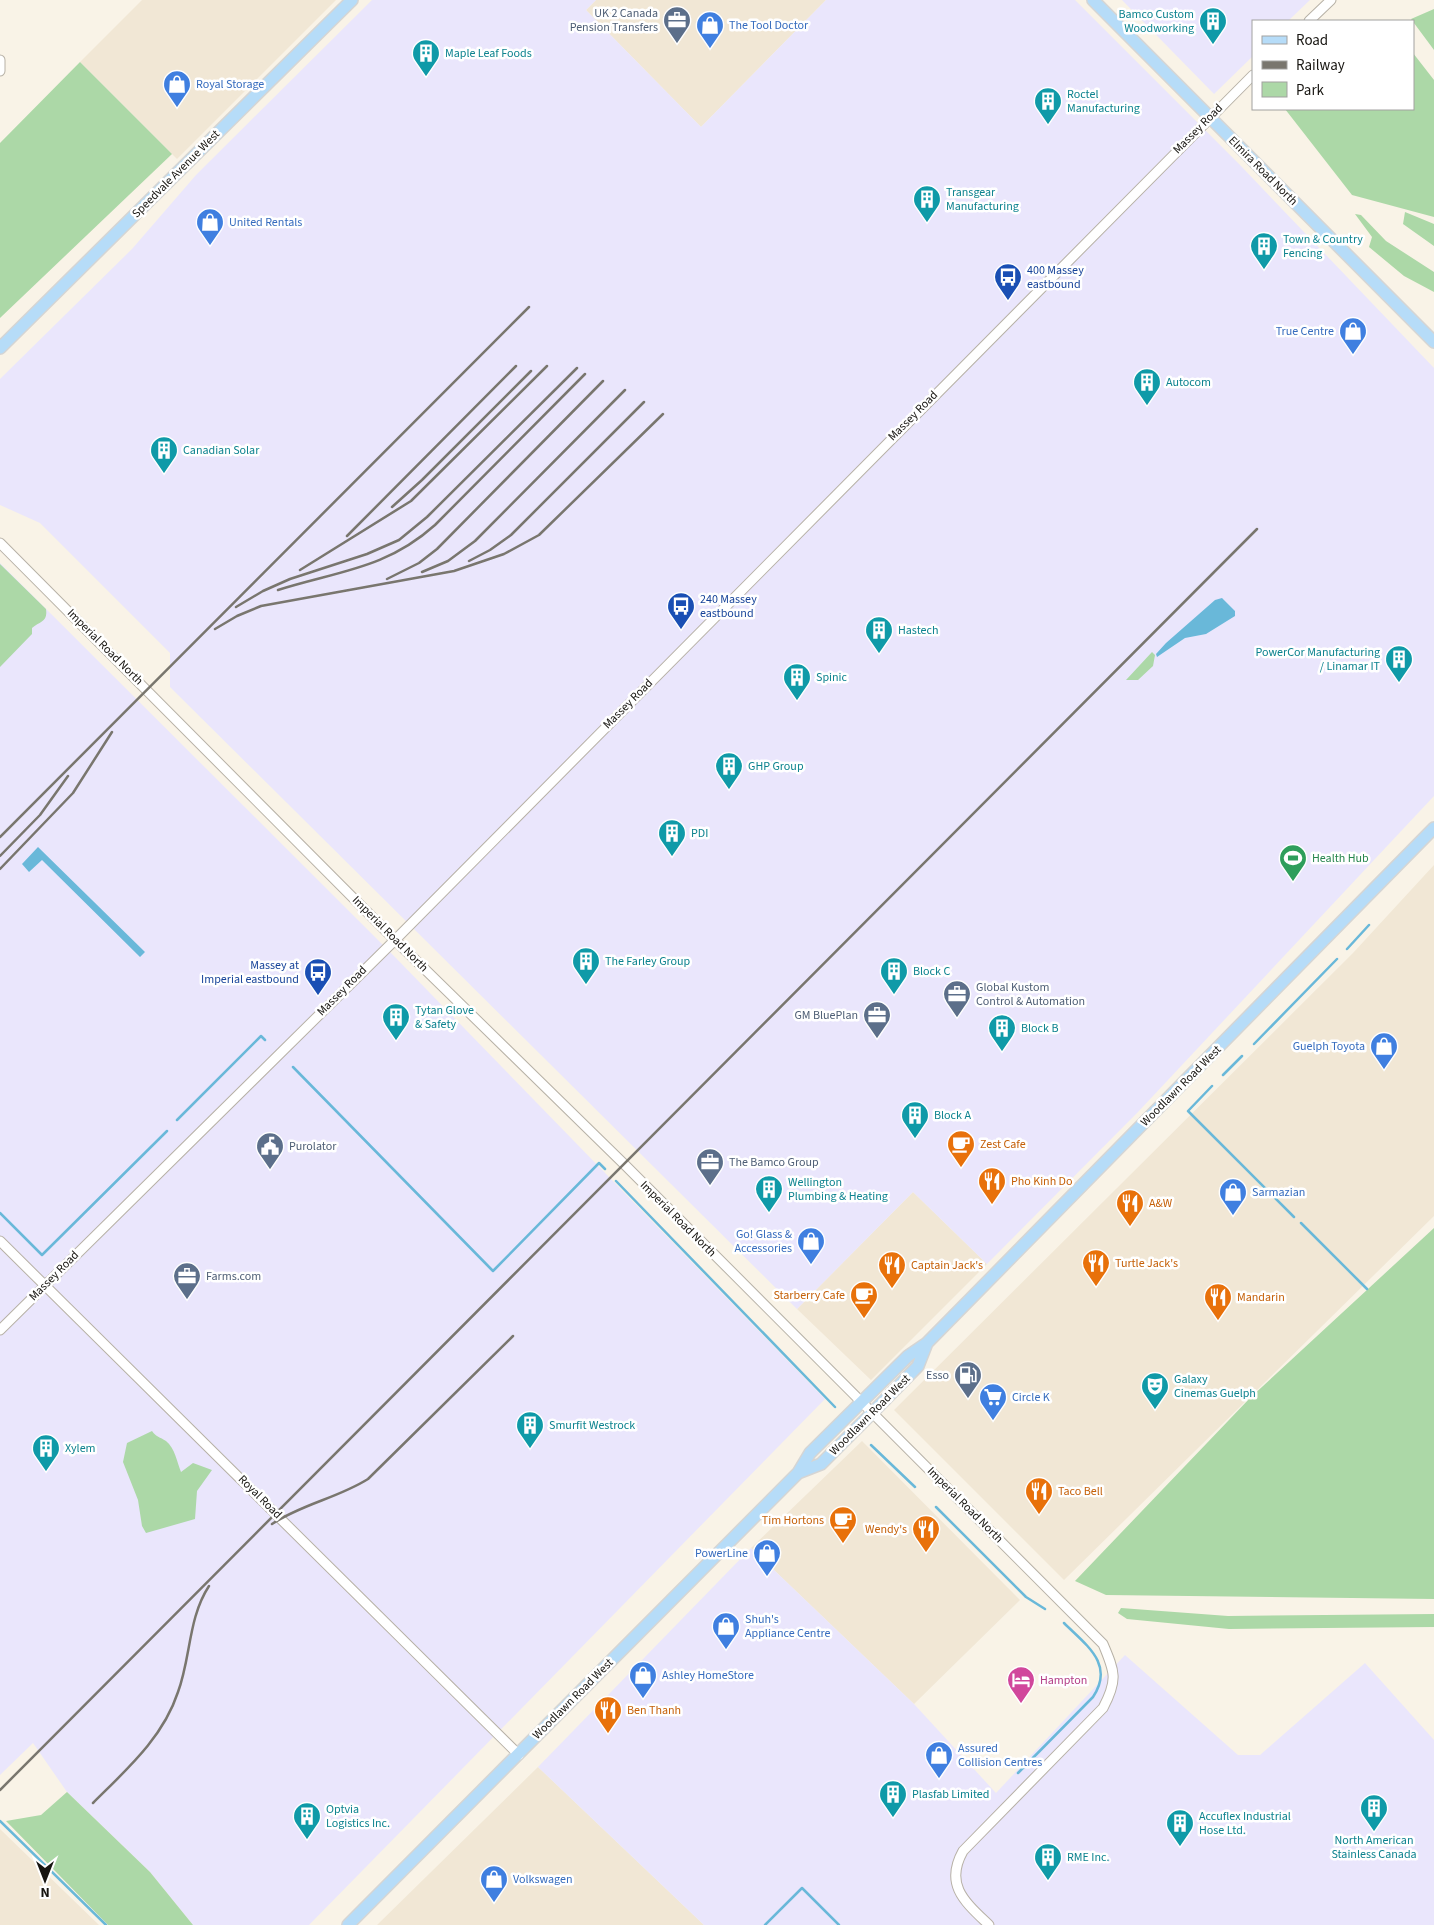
<svg xmlns="http://www.w3.org/2000/svg" width="1434" height="1925" font-family="'Source Sans 3',sans-serif">
  <style>
    .built { fill: #f1e7d5 }
    .industrial { fill: #eae6fc }
    .green { fill: #acd8a7 }
    .water { fill: #69b8d9 }
    .lines { fill: none; stroke-linecap: round; stroke-linejoin: round }
    .stream { stroke: #69b8d9; stroke-width: 2.5 }
    .minor-casing { stroke: #b7b1a6; stroke-width: 11 }
    .major-casing { stroke: #d5d5d4; stroke-width: 14 }
    .minor { stroke: #fff; stroke-width: 9 }
    .major { stroke: #b6dcf8; stroke-width: 11 }
    .rail { stroke: #79766e; stroke-width: 2.5 }
    .labels { text-anchor: middle; dominant-baseline: central; stroke-width: 5; stroke-linejoin: round; paint-order: stroke }
    .service-label { font-size: 12px; fill: #4e5e75; stroke: #fff; text-anchor: start }
    .culture-label { font-size: 12px; fill: #0d838f; stroke: #fff; text-anchor: start }
    .shop-label { font-size: 12px; fill: #366cbe; stroke: #fff; text-anchor: start }
    .street-label { font-size: 12px; fill: #171511; stroke: #fff }
    .transit-label { font-size: 12px; fill: #164399; stroke: #fff; text-anchor: start }
    .leisure-label { font-size: 12px; fill: #27864d; stroke: #fff; text-anchor: start }
    .food-label { font-size: 12px; fill: #c56008; stroke: #fff; text-anchor: start }
    .hotel-label { font-size: 12px; fill: #b23c85; stroke: #fff; text-anchor: start }
  </style>
  <rect width="100%" height="100%" fill="#f9f3e7"/>
  <path class="built" d="M142 0H336L177 159 80 62Z
    M596 0H826L701 127 586 10Z
    M1434 865V1216L1064 1580 894 1410 1353 953Z
    M913 1192 987 1264 871 1380 797 1309Z
    M862 1441 1020 1600 914 1704 751 1548Z
    M538 1767 704 1925H377Z
    M0 1829 99 1925H0Z"/>
  <path class="industrial" d="M372 0H596L586 10 701 127 826 0H1075L1240 165 1434 368V796L1138 1112 987 1264 913 1192 797 1309 170 687V653L40 523 0 505V379L132 249 196 175Z
    M1122 0H1310L1288 21H1253V56L1214 94Z
    M0 563 393 955 825 1399 309 1925H193L150 1872 67 1792 33 1743 0 1775Z
    M751 1548 914 1704 996 1793 1125 1655 1238 1755H1260L1365 1663 1434 1740V1925H704L538 1767Z"/>
  <path class="green" d="M1434 9V50L1411 19Z
    M1413 53 1434 80V217L1352 195 1285 109H1413Z
    M80 62 172 154 0 318V143Z
    M1405 212 1434 224V246L1403 224Z
    M1355 214 1361 215 1386 241 1434 272V292L1404 276 1369 247 1372 237Z
    M0 564 46 609C48 622 40 621 32 628V634L0 667Z
    M1152 652 1155 655 1153 666 1138 680H1126Z
    M1434 1228V1599L1106 1595 1075 1581 1250 1398Z
    M152 1431C156 1437 160 1437 166 1441 175 1448 177 1462 181 1472L193 1463 212 1470 197 1491 195 1519 146 1533 142 1526 138 1500 123 1462 127 1443Z
    M1121 1608 1228 1616 1434 1614V1627L1229 1629 1127 1619 1118 1613Z
    M67 1792 150 1872 193 1925H108L6 1821 41 1815Z"/>
  <path class="water" d="M1222 598 1235 611V616L1206 634 1185 638 1157 657 1156 654 1166 643 1215 600Z
    M38 847 145 952 140 957 42 860 29 872 22 864Z"/>
  <g class="lines">
    <path class="stream" d="M1347 949 1369 925
      M1254 1044 1337 959
      M293 1067 493 1271 599 1163 605 1169
      M1223 1075 1242 1056
      M1212 1086 1188 1111 1294 1217
      M177 1120 261 1036 265 1040
      M616 1181 835 1407
      M0 1213 42 1255 167 1131
      M1301 1223 1367 1289
      M871 1445 915 1487
      M936 1507 1026 1597 1045 1609
      M1018 1773 1093 1697C1115 1664 1086 1645 1064 1623
      M0 1821 106 1925
      M765 1925 802 1888 839 1925"/>
    <g class="minor-casing">
      <path id="minor" d="M1309 21 1331 0
        M0 60V71
        M0 543 395 940 625 1165 1103 1644C1115 1672 1118 1680 1103 1708L963 1851C944 1885 965 1902 989 1925
        M0 1241 519 1755
        M0 1330 395 940 1253 75"/>
    </g>
    <g class="major-casing">
      <path id="major" d="M1093 0 1434 342
        M0 348 352 0
        M798 1473 821 1464 872 1413 918 1366 927 1343
        M348 1925 798 1473 810 1453 908 1356 927 1343 1434 828"/>
    </g>
    <use href="#minor" class="minor"/>
    <use href="#major" class="major"/>
    <path class="rail" d="M392 507 422 480 531 371
      M347 536 516 366
      M469 561 490 550 511 535 644 402
      M300 570 411 501 547 366
      M422 572 448 561 475 541 625 390
      M387 579 419 563 437 549 603 381
      M278 590C338 571 386 569 435 525L585 374
      M236 607 263 591 290 579 367 554 399 540 427 517 577 368
      M215 629 237 616 261 606 454 571 504 554 539 535 663 414
      M0 837 529 307
      M0 856 40 815 68 776
      M0 869 73 793 112 732
      M272 1524C302 1504 338 1498 368 1479L513 1336
      M0 1790 1257 529
      M93 1803C126 1770 163 1738 178 1692 191 1657 188 1618 209 1586"/>
  </g>
  <defs>
    <g id="office-pin" transform="scale(1.4375)"><path d="M0 17L-7.5 6A9.5 9.5 0 1 1 7.5 6Z" fill="#5c6f8a" stroke="#fff"/><path d="M-6-3h4V-5.5h4V-3h4V5H-6ZM-1-4.5V-3h2v-1.5ZM-6 0V1H6V0Z" fill="#fff"/></g>
    <g id="building-pin" transform="scale(1.4375)"><path d="M0 17L-7.5 6A9.5 9.5 0 1 1 7.5 6Z" fill="#0f9aa8" stroke="#fff"/><path d="M-4-6H4V6H1V3H-1V6H-4ZM-2.5-4.3h1.7v1.8h-1.7ZM.8-4.3h1.7v1.8H.8ZM-2.5-1h1.7V.8h-1.7ZM.8-1h1.7V.8H.8Z" fill="#fff"/></g>
    <g id="shop-pin" transform="scale(1.4375)"><path d="M0 17L-7.5 6A9.5 9.5 0 1 1 7.5 6Z" fill="#3f7fe0" stroke="#fff"/><path d="M-5-2.5h2.3a2.7 3.5 0 0 1 5.4 0H5L5.5 6h-11ZM-1.5-2.5h3a1.5 2.3 0 0 0-3 0Z" fill="#fff"/></g>
    <g id="bus-pin" transform="scale(1.4375)"><path d="M0 17L-7.5 6A9.5 9.5 0 1 1 7.5 6Z" fill="#1a4fb4" stroke="#fff"/><path d="M-5-6H5V4H4V6H2V4H-2V6H-4V4H-5ZM-3.5-4V0h7V-4ZM-3.5 1.2v1.5H-2V1.2ZM2 1.2v1.5H3.5V1.2Z" fill="#fff"/></g>
    <g id="stadium-pin" transform="scale(1.4375)"><path d="M0 17L-7.5 6A9.5 9.5 0 1 1 7.5 6Z" fill="#2e9e5b" stroke="#fff"/><path d="M0-5a6.5 5 0 1 0 0 10a6.5 5 0 1 0 0-10ZM-3.5-1.8h7v3.6h-7Z" fill="#fff"/></g>
    <g id="cafe-pin" transform="scale(1.4375)"><path d="M0 17L-7.5 6A9.5 9.5 0 1 1 7.5 6Z" fill="#e8710a" stroke="#fff"/><path d="M-5.5-4.5H6V0H3Q3 3.5 0 3.5H-2.5Q-5.5 3.5-5.5 0ZM3-3.2v2h1.7v-2ZM-6 4.5H4V6H-6Z" fill="#fff"/></g>
    <g id="civic-pin" transform="scale(1.4375)"><path d="M0 17L-7.5 6A9.5 9.5 0 1 1 7.5 6Z" fill="#5c6f8a" stroke="#fff"/><path d="M-.6-6.5H3V-4.5H.6V-3L4-1V1h2V6H-6V1h2V-1L-.6-3ZM-1.2 2.5V6h2.4V2.5Z" fill="#fff"/></g>
    <g id="restaurant-pin" transform="scale(1.4375)"><path d="M0 17L-7.5 6A9.5 9.5 0 1 1 7.5 6Z" fill="#e8710a" stroke="#fff"/><path d="M-5-6h1v4h1v-4h1v4h1v-4h1v5L-1.5 .5V6h-2V.5L-5-1ZM5-6V6H3V1.5H1.5Q1.5-4 5-6Z" fill="#fff"/></g>
    <g id="fuel-pin" transform="scale(1.4375)"><path d="M0 17L-7.5 6A9.5 9.5 0 1 1 7.5 6Z" fill="#5c6f8a" stroke="#fff"/><path d="M-5.5-6h7V0h2V4h1.3V-2.5L3-4.5l.8-.8L6-3V5H2.5V1h-1V6h-7ZM-4.2-4.7v3.2H.2V-4.7Z" fill="#fff"/></g>
    <g id="theatre-pin" transform="scale(1.4375)"><path d="M0 17L-7.5 6A9.5 9.5 0 1 1 7.5 6Z" fill="#0f9aa8" stroke="#fff"/><path d="M-5-5.5Q0-4 5-5.5V0Q5 5 0 6Q-5 5-5 0ZM-3.3-2.5H-1v1.5H-3.3ZM1-2.5H3.3v1.5H1ZM-2.8 1Q0 5.5 2.8 1Z" fill="#fff"/></g>
    <g id="supermarket-pin" transform="scale(1.4375)"><path d="M0 17L-7.5 6A9.5 9.5 0 1 1 7.5 6Z" fill="#3f7fe0" stroke="#fff"/><path d="M-6-5.5h2.5l.6 2H6L4.5 2H-2.5L-4.4-4H-6ZM-1.5 3.2a1.3 1.3 0 1 0 .1 0ZM3 3.2a1.3 1.3 0 1 0 .1 0Z" fill="#fff"/></g>
    <g id="hotel-pin" transform="scale(1.4375)"><path d="M0 17L-7.5 6A9.5 9.5 0 1 1 7.5 6Z" fill="#d1479c" stroke="#fff"/><path d="M-6-4.5h1.5V1H6V5H4.5V3h-9V5H-6ZM-4 0a1.8 1.8 0 1 1 3.6 0ZM.5 0V-2.5h3Q6-2.5 6 0Z" fill="#fff"/></g>
  </defs>
  <g fill-rule="evenodd">
    <use href="#office-pin" x="677" y="20"/>
    <use href="#building-pin" x="1213" y="21"/>
    <use href="#shop-pin" x="710" y="25"/>
    <use href="#building-pin" x="426" y="53"/>
    <use href="#shop-pin" x="177" y="84"/>
    <use href="#building-pin" x="1048" y="101"/>
    <use href="#building-pin" x="927" y="199"/>
    <use href="#shop-pin" x="210" y="222"/>
    <use href="#building-pin" x="1264" y="246"/>
    <use href="#bus-pin" x="1008" y="277"/>
    <use href="#shop-pin" x="1353" y="331"/>
    <use href="#building-pin" x="1147" y="382"/>
    <use href="#building-pin" x="164" y="450"/>
    <use href="#bus-pin" x="681" y="606"/>
    <use href="#building-pin" x="879" y="630"/>
    <use href="#building-pin" x="1399" y="659"/>
    <use href="#building-pin" x="797" y="677"/>
    <use href="#building-pin" x="729" y="766"/>
    <use href="#building-pin" x="672" y="833"/>
    <use href="#stadium-pin" x="1293" y="858"/>
    <use href="#building-pin" x="586" y="961"/>
    <use href="#building-pin" x="894" y="971"/>
    <use href="#bus-pin" x="318" y="972"/>
    <use href="#office-pin" x="957" y="994"/>
    <use href="#office-pin" x="877" y="1015"/>
    <use href="#building-pin" x="396" y="1017"/>
    <use href="#building-pin" x="1002" y="1028"/>
    <use href="#shop-pin" x="1384" y="1046"/>
    <use href="#building-pin" x="915" y="1115"/>
    <use href="#cafe-pin" x="961" y="1144"/>
    <use href="#civic-pin" x="270" y="1146"/>
    <use href="#office-pin" x="710" y="1162"/>
    <use href="#restaurant-pin" x="992" y="1181"/>
    <use href="#building-pin" x="769" y="1189"/>
    <use href="#shop-pin" x="1233" y="1192"/>
    <use href="#restaurant-pin" x="1130" y="1203"/>
    <use href="#shop-pin" x="811" y="1241"/>
    <use href="#restaurant-pin" x="1096" y="1263"/>
    <use href="#restaurant-pin" x="892" y="1265"/>
    <use href="#office-pin" x="187" y="1276"/>
    <use href="#cafe-pin" x="864" y="1295"/>
    <use href="#restaurant-pin" x="1218" y="1297"/>
    <use href="#fuel-pin" x="968" y="1375"/>
    <use href="#theatre-pin" x="1155" y="1386"/>
    <use href="#supermarket-pin" x="993" y="1397"/>
    <use href="#building-pin" x="530" y="1425"/>
    <use href="#building-pin" x="46" y="1448"/>
    <use href="#restaurant-pin" x="1039" y="1491"/>
    <use href="#cafe-pin" x="843" y="1520"/>
    <use href="#restaurant-pin" x="926" y="1529"/>
    <use href="#shop-pin" x="767" y="1553"/>
    <use href="#shop-pin" x="726" y="1626"/>
    <use href="#shop-pin" x="643" y="1675"/>
    <use href="#hotel-pin" x="1021" y="1680"/>
    <use href="#restaurant-pin" x="608" y="1710"/>
    <use href="#shop-pin" x="939" y="1755"/>
    <use href="#building-pin" x="893" y="1794"/>
    <use href="#building-pin" x="1374" y="1808"/>
    <use href="#building-pin" x="307" y="1816"/>
    <use href="#building-pin" x="1180" y="1823"/>
    <use href="#building-pin" x="1048" y="1857"/>
    <use href="#shop-pin" x="494" y="1879"/>
  </g>
  <g class="labels">
    <g class="service-label">
      <text x="658" y="13" text-anchor="end">UK 2 Canada<tspan x="658" dy="14">Pension Transfers</tspan></text>
      <text x="976" y="987">Global Kustom<tspan x="976" dy="14">Control &amp; Automation</tspan></text>
      <text x="858" y="1015" text-anchor="end">GM BluePlan</text>
      <text x="289" y="1146">Purolator</text>
      <text x="729" y="1162">The Bamco Group</text>
      <text x="206" y="1276">Farms.com</text>
      <text x="949" y="1375" text-anchor="end">Esso</text>
    </g>
    <g class="culture-label">
      <text x="1194" y="14" text-anchor="end">Bamco Custom<tspan x="1194" dy="14">Woodworking</tspan></text>
      <text x="445" y="53">Maple Leaf Foods</text>
      <text x="1067" y="94">Roctel<tspan x="1067" dy="14">Manufacturing</tspan></text>
      <text x="946" y="192">Transgear<tspan x="946" dy="14">Manufacturing</tspan></text>
      <text x="1283" y="239">Town &amp; Country<tspan x="1283" dy="14">Fencing</tspan></text>
      <text x="1166" y="382">Autocom</text>
      <text x="183" y="450">Canadian Solar</text>
      <text x="898" y="630">Hastech</text>
      <text x="1380" y="652" text-anchor="end">PowerCor Manufacturing<tspan x="1380" dy="14">/ Linamar IT</tspan></text>
      <text x="816" y="677">Spinic</text>
      <text x="748" y="766">GHP Group</text>
      <text x="691" y="833">PDI</text>
      <text x="605" y="961">The Farley Group</text>
      <text x="913" y="971">Block C</text>
      <text x="415" y="1010">Tytan Glove<tspan x="415" dy="14">&amp; Safety</tspan></text>
      <text x="1021" y="1028">Block B</text>
      <text x="934" y="1115">Block A</text>
      <text x="788" y="1182">Wellington<tspan x="788" dy="14">Plumbing &amp; Heating</tspan></text>
      <text x="1174" y="1379">Galaxy<tspan x="1174" dy="14">Cinemas Guelph</tspan></text>
      <text x="549" y="1425">Smurfit Westrock</text>
      <text x="65" y="1448">Xylem</text>
      <text x="912" y="1794">Plasfab Limited</text>
      <text x="326" y="1809">Optvia<tspan x="326" dy="14">Logistics Inc.</tspan></text>
      <text x="1199" y="1816">Accuflex Industrial<tspan x="1199" dy="14">Hose Ltd.</tspan></text>
      <text x="1374" y="1840" text-anchor="middle">North American<tspan x="1374" dy="14">Stainless Canada</tspan></text>
      <text x="1067" y="1857">RME Inc.</text>
    </g>
    <g class="shop-label">
      <text x="729" y="25">The Tool Doctor</text>
      <text x="196" y="84">Royal Storage</text>
      <text x="229" y="222">United Rentals</text>
      <text x="1334" y="331" text-anchor="end">True Centre</text>
      <text x="1365" y="1046" text-anchor="end">Guelph Toyota</text>
      <text x="1252" y="1192">Sarmazian</text>
      <text x="792" y="1234" text-anchor="end">Go! Glass &amp;<tspan x="792" dy="14">Accessories</tspan></text>
      <text x="1012" y="1397">Circle K</text>
      <text x="748" y="1553" text-anchor="end">PowerLine</text>
      <text x="745" y="1619">Shuh's<tspan x="745" dy="14">Appliance Centre</tspan></text>
      <text x="662" y="1675">Ashley HomeStore</text>
      <text x="958" y="1748">Assured<tspan x="958" dy="14">Collision Centres</tspan></text>
      <text x="513" y="1879">Volkswagen</text>
    </g>
    <g class="street-label">
      <text transform="translate(1198 129) rotate(-45)">Massey Road</text>
      <text transform="translate(1263 171) rotate(45)">Elmira Road North</text>
      <text transform="translate(176 174) rotate(-45)">Speedvale Avenue West</text>
      <text transform="translate(913 416) rotate(-45)">Massey Road</text>
      <text transform="translate(105 647) rotate(45)">Imperial Road North</text>
      <text transform="translate(628 704) rotate(-45)">Massey Road</text>
      <text transform="translate(390 934) rotate(45)">Imperial Road North</text>
      <text transform="translate(342 991) rotate(-45)">Massey Road</text>
      <text transform="translate(1181 1086) rotate(-45)">Woodlawn Road West</text>
      <text transform="translate(678 1219) rotate(45)">Imperial Road North</text>
      <text transform="translate(54 1276) rotate(-45)">Massey Road</text>
      <text transform="translate(870 1415) rotate(-45)">Woodlawn Road West</text>
      <text transform="translate(260 1497) rotate(45)">Royal Road</text>
      <text transform="translate(965 1505) rotate(45)">Imperial Road North</text>
      <text transform="translate(573 1699) rotate(-45)">Woodlawn Road West</text>
    </g>
    <g class="transit-label">
      <text x="1027" y="270">400 Massey<tspan x="1027" dy="14">eastbound</tspan></text>
      <text x="700" y="599">240 Massey<tspan x="700" dy="14">eastbound</tspan></text>
      <text x="299" y="965" text-anchor="end">Massey at<tspan x="299" dy="14">Imperial eastbound</tspan></text>
    </g>
    <g class="leisure-label">
      <text x="1312" y="858">Health Hub</text>
    </g>
    <g class="food-label">
      <text x="980" y="1144">Zest Cafe</text>
      <text x="1011" y="1181">Pho Kinh Do</text>
      <text x="1149" y="1203">A&amp;W</text>
      <text x="1115" y="1263">Turtle Jack's</text>
      <text x="911" y="1265">Captain Jack's</text>
      <text x="845" y="1295" text-anchor="end">Starberry Cafe</text>
      <text x="1237" y="1297">Mandarin</text>
      <text x="1058" y="1491">Taco Bell</text>
      <text x="824" y="1520" text-anchor="end">Tim Hortons</text>
      <text x="907" y="1529" text-anchor="end">Wendy's</text>
      <text x="627" y="1710">Ben Thanh</text>
    </g>
    <g class="hotel-label">
      <text x="1040" y="1680">Hampton</text>
    </g>
  </g>
  <rect x="1252" y="20" width="162" height="90" fill="#ffffff" stroke="#a2a1a0"/>
  <rect x="1262" y="36" width="25" height="8" fill="#b6dcf8" stroke="#a2a1a0"/>
  <text x="1296" y="45" font-size="15" fill="#171511">Road</text>
  <rect x="1262" y="61" width="25" height="8" fill="#79766e" stroke="#a2a1a0"/>
  <text x="1296" y="70" font-size="15" fill="#171511">Railway</text>
  <rect x="1262" y="82" width="25" height="15" fill="#acd8a7" stroke="#a2a1a0"/>
  <text x="1296" y="95" font-size="15" fill="#171511">Park</text>
  <g transform="translate(45 1880) rotate(180)" stroke="#ffffff" stroke-width="4" paint-order="stroke">
  <path d="M0-4L9 19L0 12L-9 19Z" fill="#171511"/>
  <text y="-8" font-size="14" font-weight="bold" text-anchor="middle" fill="#171511">N</text>
  </g>
</svg>
